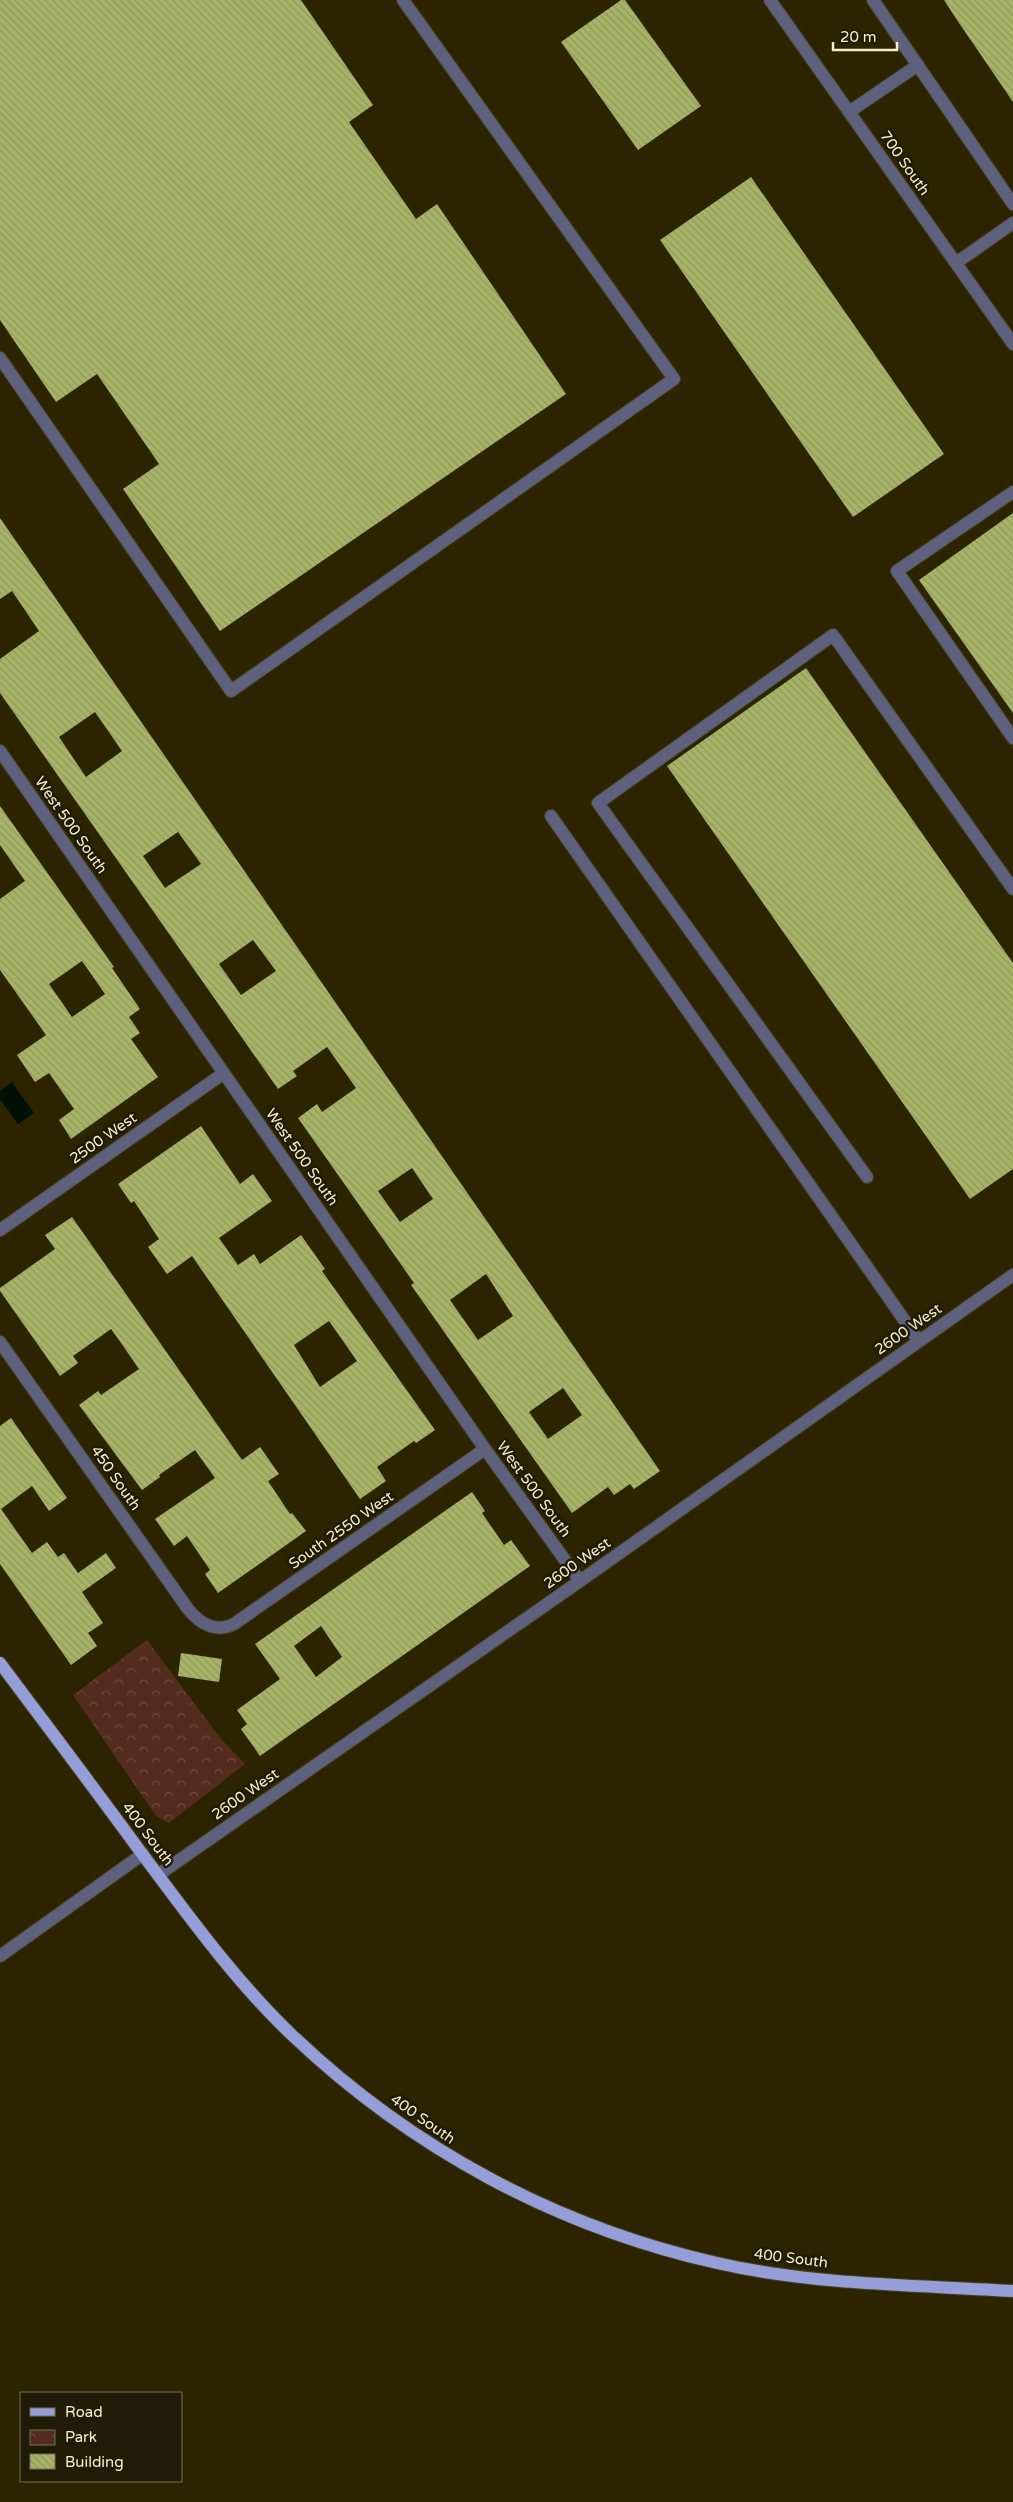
<svg xmlns="http://www.w3.org/2000/svg" width="1013" height="2502" font-family="'Varela Round',sans-serif">
  <style>
    .park { fill: url(#park-crowns) }
    .water { fill: #001005 }
    .building { fill: url(#building-back-hatch); fill-rule: evenodd }
    .lines { fill: none; stroke-linecap: round; stroke-linejoin: round }
    .minor-casing { stroke: #48401d; stroke-width: 14 }
    .major-casing { stroke: #48401d; stroke-width: 14 }
    .minor { stroke: #5d617e; stroke-width: 12 }
    .major { stroke: #959ed9; stroke-width: 12 }
    .labels { text-anchor: middle; dominant-baseline: central; stroke-width: 5; stroke-linejoin: round; paint-order: stroke }
    .street-label { font-size: 15px; fill: #f6efcc; stroke: #201b06 }
  </style>
  <defs>
    <pattern id="park-crowns" width="20" height="18" patternUnits="userSpaceOnUse" patternTransform="scale(1.25)"><rect width="20" height="18" fill="#532b1f"/><path d="M2 6a3 3 0 1 1 6 0M12 15a3 3 0 1 1 6 0" fill="none" stroke="#6c4a3e"/></pattern>
    <pattern id="building-back-hatch" width="6" height="6" patternUnits="userSpaceOnUse" patternTransform="scale(1.25)"><rect width="6" height="6" fill="#a7b467"/><path d="M-1 5l2 2M0 0l6 6M5-1l2 2" fill="none" stroke="#90995c"/></pattern>
  </defs>
  <rect width="100%" height="100%" fill="#2c2400"/>
  <path class="park" d="M147 1640 221 1739 245 1764 169 1823 156 1816 73 1695Z"/>
  <path class="water" d="M12 1082 34 1113 18 1124 0 1099V1091Z"/>
  <path class="building" d="M0 0H301L373 105 349 122 416 219 437 204 566 394 220 631 123 489 159 464 97 374 56 402 0 320Z
    M621 0H625L701 106 638 150 561 42Z
    M944 0H1013V102L957 20Z
    M751 177 944 454 853 517 660 240Z
    M1013 513V713L919 580Z
    M0 518 660 1471 634 1489 630 1484 614 1495 608 1487 572 1513 411 1285 414 1283 298 1118 317 1104 322 1112 356 1088 327 1047 293 1071 297 1076 278 1089 0 693V659L39 631 12 591 0 599ZM95 712 122 751 86 777 59 737ZM178 832 201 864 165 888 143 856ZM253 940 276 971 241 995 219 964ZM412 1168 433 1199 400 1222 378 1191ZM486 1274 513 1316 478 1340 450 1300ZM563 1388 582 1415 548 1439 529 1412Z
    M806 668 1013 963V1169L970 1199 667 766Z
    M0 806 114 967 112 968 140 1009 129 1017 140 1033 131 1039 158 1077 71 1139 59 1120 74 1109 49 1073 35 1082 17 1055 46 1035 0 970V899L25 881 0 845ZM82 961 105 994 72 1017 49 984Z
    M201 1126 240 1184 253 1174 272 1201 219 1238 238 1265 254 1254 260 1264 301 1235 325 1269 322 1271 435 1430 416 1443 414 1441 377 1467 386 1481 360 1499 192 1256 167 1274 148 1247 159 1239 134 1201 131 1203 118 1184ZM329 1321 357 1361 320 1387 294 1345Z
    M72 1217 242 1460 260 1447 279 1474 268 1481 290 1514 292 1513 306 1531 218 1593 205 1574 210 1570 187 1536 174 1546 155 1519 215 1478 195 1450 159 1475 160 1477 142 1490 79 1405 98 1391 101 1395 139 1369 119 1340 111 1329 73 1356 78 1363 60 1376 0 1291V1288L55 1249 45 1235Z
    M11 1418 67 1498 49 1511 32 1486 1 1509 32 1553 47 1542 58 1557 64 1553 78 1573 106 1553 116 1568 82 1592 103 1623 88 1633 97 1646 71 1665 0 1564V1426Z
    M472 1492 485 1511 482 1513 504 1545 511 1540 530 1566 260 1756 241 1729 247 1724 237 1710 280 1679 255 1644ZM321 1626 342 1657 316 1677 294 1646Z
    M181 1653 222 1659 219 1682 178 1676Z"/>
  <g class="lines">
    <g class="minor-casing">
      <path id="minor" d="M770 0 1013 344
        M873 0 1013 204
        M849 112 918 65
        M956 263 1013 223
        M0 358 231 691 674 379 403 0
        M1013 492 897 571 1013 738
        M0 751 485 1449 580 1581
        M551 816 919 1341
        M867 1177 598 803 833 635 1013 889
        M0 1230 224 1073
        M0 1342 188 1609C200 1624 216 1633 234 1624L485 1449
        M158 1875 580 1581 1013 1275
        M0 1956 143 1854"/>
    </g>
    <g class="major-casing">
      <path id="major" d="M0 1663C47 1726 94 1788 140 1851 188 1915 235 1981 293 2036 412 2149 557 2227 717 2263 813 2285 915 2285 1013 2291"/>
    </g>
    <use href="#minor" class="minor"/>
    <use href="#major" class="major"/>
  </g>
  <g class="labels">
    <g class="street-label">
      <text transform="translate(905 163) rotate(55)">700 South</text>
      <text transform="translate(71 825) rotate(55)">West 500 South</text>
      <text transform="translate(103 1138) rotate(-35)">2500 West</text>
      <text transform="translate(302 1157) rotate(55)">West 500 South</text>
      <text transform="translate(908 1329) rotate(-35)">2600 West</text>
      <text transform="translate(116 1478) rotate(55)">450 South</text>
      <text transform="translate(534 1489) rotate(54)">West 500 South</text>
      <text transform="translate(341 1530) rotate(-35)">South 2550 West</text>
      <text transform="translate(577 1563) rotate(-35)">2600 West</text>
      <text transform="translate(245 1794) rotate(-35)">2600 West</text>
      <text transform="translate(148 1834) rotate(53)">400 South</text>
      <text transform="translate(423 2119) rotate(35)">400 South</text>
      <text transform="translate(791 2258) rotate(7)">400 South</text>
    </g>
  </g>
  <rect x="20" y="2392" width="162" height="90" fill="#201b06" stroke="#767055"/>
  <rect x="30" y="2408" width="25" height="8" fill="#959ed9" stroke="#767055"/>
  <text x="65" y="2417" font-size="15" fill="#f6efcc">Road</text>
  <rect x="30" y="2430" width="25" height="15" fill="url(#park-crowns)" stroke="#767055"/>
  <text x="65" y="2442" font-size="15" fill="#f6efcc">Park</text>
  <rect x="30" y="2454" width="25" height="15" fill="url(#building-back-hatch)" stroke="#767055"/>
  <text x="65" y="2467" font-size="15" fill="#f6efcc">Building</text>
  <path d="M833 42v8h64v-8" fill="none" stroke="#f6efcc" stroke-width="2.5"/>
  <text x="840" y="42" font-size="15" fill="#f6efcc" stroke="#201b06" stroke-width="4" paint-order="stroke">20 m</text>
</svg>
